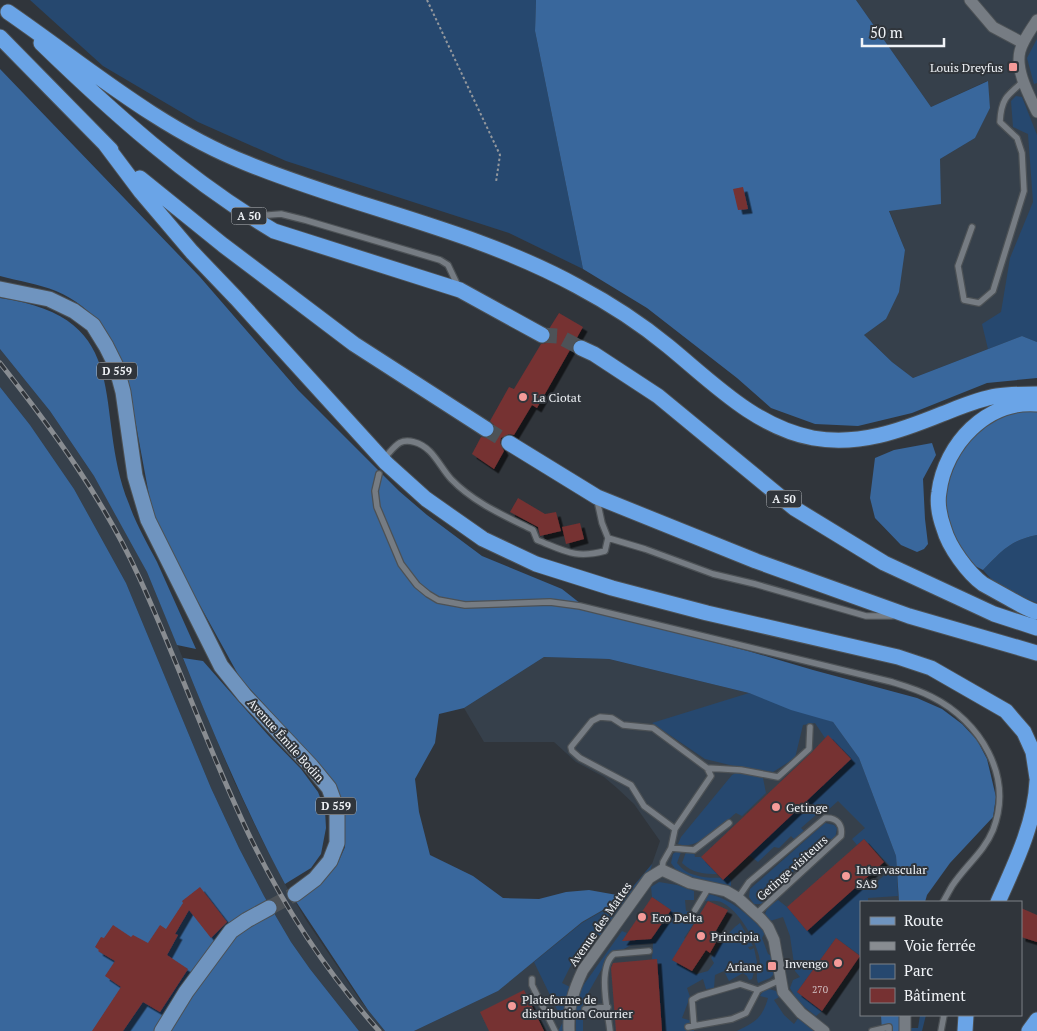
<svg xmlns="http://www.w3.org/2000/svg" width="1037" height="1031" font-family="'PT Serif',serif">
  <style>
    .built { fill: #36404b }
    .green { fill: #26486f }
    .forest { fill: #39679c }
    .building { fill: #763132; filter: url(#shadow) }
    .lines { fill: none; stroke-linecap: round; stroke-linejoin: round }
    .primary-tunnel { stroke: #4d5257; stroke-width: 15; stroke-dasharray: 15 8; stroke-linecap: butt }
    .motorway-tunnel { stroke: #4d5257; stroke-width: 15; stroke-dasharray: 15 8; stroke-linecap: butt }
    .service-casing { stroke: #4c5155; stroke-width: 8 }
    .minor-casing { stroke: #4c5155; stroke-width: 13 }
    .primary-casing { stroke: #4c5155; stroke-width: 17 }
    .motorway-casing { stroke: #4c5155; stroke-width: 17 }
    .path { stroke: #94989d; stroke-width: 2; stroke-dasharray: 2.5 2.5; stroke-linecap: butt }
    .service { stroke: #767c83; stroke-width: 5.5 }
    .minor { stroke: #767c83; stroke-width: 11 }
    .primary { stroke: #6f94bf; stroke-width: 15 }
    .motorway { stroke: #6aa4e7; stroke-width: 15 }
    .rail-casing { stroke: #888c91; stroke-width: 5 }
    .rail { stroke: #30353b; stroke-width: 3; stroke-dasharray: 9; stroke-linecap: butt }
    .poi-dot { fill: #f59b99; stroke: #30353b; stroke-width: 2 }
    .labels { text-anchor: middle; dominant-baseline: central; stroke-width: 4; stroke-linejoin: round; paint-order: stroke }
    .number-label { font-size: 10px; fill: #d2c3c6 }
    .shield { fill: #30353b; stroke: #b7bbbf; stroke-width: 1 }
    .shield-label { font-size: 11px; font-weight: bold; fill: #f1f4f8 }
    .poi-label { font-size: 12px; fill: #f1f4f8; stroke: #30353b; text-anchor: start }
    .street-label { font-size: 12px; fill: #f1f4f8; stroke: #30353b }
  </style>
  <defs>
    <filter id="shadow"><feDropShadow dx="4.5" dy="4.5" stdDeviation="0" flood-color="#0009"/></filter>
  </defs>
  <rect width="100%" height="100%" fill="#30353b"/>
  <path class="built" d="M856 0H1037V342L1022 336 913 378 892 362 864 335 886 319 905 250 889 210 940 159 975 138 990 108 987 81 931 107Z
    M0 349 50 411 94 476 121 522 147 572 233 779 261 838 285 884 306 920 360 1000 385 1031H359L310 969 291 942 264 896 239 848 211 788 126 583 74 489 30 425 0 387Z
    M544 657 609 659 749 693 833 722 859 758 896 856 899 902H861V1015H895L898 1031H414L498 991 582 922 622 899 652 864 660 841 634 804 617 788 604 777 576 762 554 742H484L464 708Z"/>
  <path class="green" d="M30 0H536L535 31 583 269 509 233 286 161 198 122 103 66Z
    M1037 39V83L1034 84 1027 58Z
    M1016 96 1022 97 1037 135V342L1022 336 988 349 982 324 1001 312 1010 258 1033 202 1028 134 1013 127 1011 101Z
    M1037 535V603C1013 594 1000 590 983 570 1001 552 1010 540 1037 535Z
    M749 693 833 722 859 758 896 856 898 896 868 898V902H861V956L836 938 797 992 822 1011 816 1016 798 1002 790 988 793 980 800 977 795 971 790 936 783 917 770 921 765 914 768 907 778 900 787 907 808 930 854 889 861 890 865 886 869 889 892 868 864 839 857 845 852 839 865 828 838 801 828 810 825 807 801 828 804 831 794 839 791 836 779 848 774 847 758 862 749 855 851 758 828 736 825 738 815 723 803 725 795 758 773 772 734 766 705 759 652 723Z
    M738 772 763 778 766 793 742 816 736 813C721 825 699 851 678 844L681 837 732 775Z
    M825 823 834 825 837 828 835 839 832 841 830 838 787 877 783 874 766 888 771 895 761 904H754L749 897 750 889Z
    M677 851 681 852 677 863C680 866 683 870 687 872 696 877 718 880 727 876L731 879V886L690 877 676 870 671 863 673 854Z
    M686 852H694L695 857H701L718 874C704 874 692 873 682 863Z
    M652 864 650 872 602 937 594 932 572 963 562 983 570 987C564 1001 563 1016 564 1031H558L563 1022 534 962 582 923 622 900Z
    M659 882 677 885 694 891V900H685L686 911H695L694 923 684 938 686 939 672 960 697 974 708 971 714 963 711 958C720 946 728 931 740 923L753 946 748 947 750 950 754 948 757 962 752 979 749 980 747 976 743 973 729 981 724 971 715 975 714 988 706 989 703 979 687 988 690 997 682 1018 695 1022 694 1031H662L657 959H652L653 943 631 945 608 958 583 1002V1031H576V1006L580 990 622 931 627 933 623 941 653 939 654 935 671 910 652 897 651 887Z
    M708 894C732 899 748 915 765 932L762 938 768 954 772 956 774 974 770 978 758 983C754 970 762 968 759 956 755 939 739 911 723 903 718 900 709 901 704 901Z
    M769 989 776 991 781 996 774 1000 784 1015 794 1024 799 1017 817 1031H737C755 1022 762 1019 768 998L760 996 763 991Z
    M920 1015H926L922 1031H909V1028H918Z"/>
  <path class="forest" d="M536 0H856L931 107 988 81 990 108 975 138 940 159 941 204 889 211 905 250 899 292 886 319 864 335 892 362 913 378 1022 336 1037 342V378L987 383 912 413 858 426 815 424 771 408 737 378 647 308 583 269 535 31Z
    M0 69 200 277 298 390 399 491 427 515 482 556 562 589 590 611 748 651 813 670 917 698 942 709 962 724 977 740 987 759 996 797 993 817 950 863 927 895 925 902H899L896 856 859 758 833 722 791 710 749 693 609 659 544 657 464 708 439 714 435 743 415 779 419 812 430 855 473 876 503 898 539 899 566 892 589 890 617 895 622 899 582 922 498 991 414 1031H385L368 1010 295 900 319 884 337 865 345 847 344 811 337 787 315 760 240 678 154 522 128 382C118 343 95 307 56 291 39 284 18 281 0 276Z
    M0 298C139 318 91 409 129 504 136 524 147 543 157 562 170 591 183 620 196 649L177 645 147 572 94 476 50 411 0 349Z
    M0 387 30 425 74 489 126 583 211 788 239 848 264 896 291 942 310 969 359 1031H0Z
    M1037 410V535C1010 540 1001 552 983 570L971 564 958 548 944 511 945 490 962 448 975 430 1007 412Z
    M932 443 936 455 923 479 925 519 928 544 924 549 917 552 901 545 875 518 870 498 875 458 894 450Z
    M183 658 203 661 268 735 301 769 318 792 325 810 326 828 321 854 311 868 285 884C246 811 214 735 183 658Z
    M881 1015H902V1031H882Z"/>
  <path class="building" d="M743 187 748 209 738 210 733 189Z
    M559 313 583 327 537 408 532 405 514 435 509 434 501 438 500 443 504 451 494 469 472 454 481 437 490 438 494 434V425L490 421 509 387 514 389 541 344 546 343 550 340 551 334 549 329Z
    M518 498 545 514 556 512 561 531 540 536 538 527 510 512Z
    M580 523 584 539 566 544 562 527Z
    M828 735 851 759 723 880 701 857 812 752Z
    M864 839 884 862 807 931 787 907Z
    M200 887 227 922 211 938 189 910 175 934 178 935 167 955 188 969 160 1012 143 1002 123 1031H92L121 987 105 976 115 961 98 951 99 950 95 947 101 937 104 938 113 925 131 937 133 935 148 943 160 925 166 929 183 903 182 901Z
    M652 897 671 910 654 935 651 939 622 941Z
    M708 901 728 910 714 934 719 937 710 953 706 950 692 971 672 960Z
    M1021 908 1037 915V942L1021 937Z
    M836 938 860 956 822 1011 797 992Z
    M657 959 662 1031H616L611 968 613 963Z
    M524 990 544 1031H489L480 1012Z"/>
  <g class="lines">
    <path class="primary-tunnel" d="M269 908 295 894"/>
    <path class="motorway-tunnel" d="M542 335 558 336 581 348
      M486 429 509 443"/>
    <g class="service-casing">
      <path id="service" d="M256 216 281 214 305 220 440 260 448 265 458 286
        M972 227 958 266 964 300 979 303 993 291 1024 191 1022 153 1017 138 1000 122C1001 99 1007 95 1024 81
        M388 454C396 445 401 438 414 442 433 447 439 466 451 479 474 503 505 516 533 530L537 540C565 551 575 559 605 551L608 538
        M379 474 375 491 377 507 401 564 417 585 428 594 438 600 465 605 550 602 580 606 892 682C905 686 919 690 932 697 980 721 1014 776 993 830 984 852 965 866 952 886 949 891 946 897 943 902
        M597 500 602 523 608 538 645 549 713 574 755 584 866 616H892
        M707 768 741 770 778 777 809 749 810 727
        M671 848 694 850 729 823
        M662 870 663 862 671 848 675 829 711 776 707 768 653 728 623 725 612 718 600 717 592 721 571 747 572 751 580 758 631 785 644 806 675 829
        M738 898 749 882 825 818C837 817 843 825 841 836L756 914
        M695 910 709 887
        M532 979V985L555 1031
        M585 1009 608 1007
        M694 1026 692 1000 699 996 740 984 758 990
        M688 1027 732 1019 746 1013 758 990 780 980
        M610 1031C608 1012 597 967 614 954L649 951
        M872 1031 889 1027V1031
        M941 1031 944 1015"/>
    </g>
    <g class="minor-casing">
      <path id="minor" d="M970 0 993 27 1023 43
        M1037 20C1031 30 1023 40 1020 51 1015 70 1029 95 1037 112
        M905 1015V1031
        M569 1031C568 1008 573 991 583 970L649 878 662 870 690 883 726 891 738 898 761 919 768 927 774 940 783 992 801 1013 824 1031"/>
    </g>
    <g class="primary-casing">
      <path id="primary" d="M0 289 49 299 74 311 93 325 106 346 116 366 123 392 135 476 148 520 221 666 245 696 311 766 329 788 337 810V843L330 861 315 879 295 894
        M162 1031 186 992 231 931 247 920 269 908"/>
    </g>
    <g class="motorway-casing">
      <path id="motorway" d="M8 12C85 65 158 128 246 163 355 208 473 229 577 286 609 303 640 323 668 346 712 382 755 427 813 438 859 446 900 431 942 414 960 407 978 399 997 396 1010 394 1024 394 1037 394
        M0 37 111 150
        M41 43C112 112 188 180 274 231L460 290 542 335
        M105 144 141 192 192 252 236 298 386 463 426 499 483 539 536 564 612 588 707 613 898 657 931 668 1006 711 1024 732 1033 752 1037 778
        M140 178 223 245 354 344 486 429
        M581 348 594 354 658 396 794 508 884 563 994 614 1037 628
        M1037 404C987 400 945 444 939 492 937 503 940 518 944 529 949 547 968 573 983 584 992 589 1001 594 1010 599 1019 604 1027 609 1037 612
        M509 443 597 497 756 561 909 616 1037 653
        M998 902C1015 864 1035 823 1037 781
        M965 1031 966 1015
        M1029 1031 1037 1020"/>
    </g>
    <path class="path" d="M427 0 500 155 496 182"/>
    <use href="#service" class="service"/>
    <use href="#minor" class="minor"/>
    <use href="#primary" class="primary"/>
    <use href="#motorway" class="motorway"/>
    <g class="rail-casing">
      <path id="rail" d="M0 363C53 430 104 500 139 577 179 664 210 755 252 841 286 910 328 974 379 1031"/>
    </g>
    <use href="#rail" class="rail"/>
  </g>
  <g class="poi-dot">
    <rect x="1008" y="62" width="10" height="10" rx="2.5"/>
    <circle cx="523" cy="397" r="5"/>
    <circle cx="776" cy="807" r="5"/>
    <circle cx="846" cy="876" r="5"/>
    <circle cx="642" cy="917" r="5"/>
    <circle cx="701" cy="936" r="5"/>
    <circle cx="838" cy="963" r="5"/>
    <rect x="767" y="961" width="10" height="10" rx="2.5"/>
    <circle cx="512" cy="1006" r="5"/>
  </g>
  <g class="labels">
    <g class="number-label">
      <text x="820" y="989">270</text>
    </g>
    <g class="shield">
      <rect x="231.5" y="207.5" width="35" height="17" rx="4"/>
      <rect x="97" y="362.5" width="40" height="17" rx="4"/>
      <rect x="766.5" y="490.5" width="35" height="17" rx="4"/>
      <rect x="316" y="797.5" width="40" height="17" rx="4"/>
    </g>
    <g class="shield-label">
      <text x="249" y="216">A 50</text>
      <text x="117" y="371">D 559</text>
      <text x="784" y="499">A 50</text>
      <text x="336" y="806">D 559</text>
    </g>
    <g class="poi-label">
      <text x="1003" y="67" text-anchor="end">Louis Dreyfus</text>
      <text x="533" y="397">La Ciotat</text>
      <text x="786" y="807">Getinge</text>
      <text x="856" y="869">Intervascular<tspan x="856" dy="14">SAS</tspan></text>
      <text x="652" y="917">Eco Delta</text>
      <text x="711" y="936">Principia</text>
      <text x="828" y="963" text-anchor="end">Invengo</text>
      <text x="762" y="966" text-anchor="end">Ariane</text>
      <text x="522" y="999">Plateforme de<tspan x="522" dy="14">distribution Courrier</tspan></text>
    </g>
    <g class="street-label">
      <text transform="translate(286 740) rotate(48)">Avenue Émile Bodin</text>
      <text transform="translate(792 868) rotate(-42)">Getinge visiteurs</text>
      <text transform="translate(600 924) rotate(-55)">Avenue des Mattes</text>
    </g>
  </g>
  <rect x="860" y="901" width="162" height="115" fill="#30353b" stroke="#7d8187"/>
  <rect x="870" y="917" width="25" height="8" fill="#6f94bf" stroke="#7d8187"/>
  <text x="904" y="926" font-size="15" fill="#f1f4f8">Route</text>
  <rect x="870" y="942" width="25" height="8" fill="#888c91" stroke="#7d8187"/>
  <text x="904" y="951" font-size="15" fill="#f1f4f8">Voie ferrée</text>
  <rect x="870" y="964" width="25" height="15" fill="#26486f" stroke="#7d8187"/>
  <text x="904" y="976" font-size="15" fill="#f1f4f8">Parc</text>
  <rect x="870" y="988" width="25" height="15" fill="#763132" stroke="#7d8187"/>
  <text x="904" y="1001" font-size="15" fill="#f1f4f8">Bâtiment</text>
  <path d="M862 38v8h82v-8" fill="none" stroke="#f1f4f8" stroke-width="2.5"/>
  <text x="870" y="38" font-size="15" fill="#f1f4f8" stroke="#30353b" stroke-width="4" paint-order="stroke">50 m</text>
</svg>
